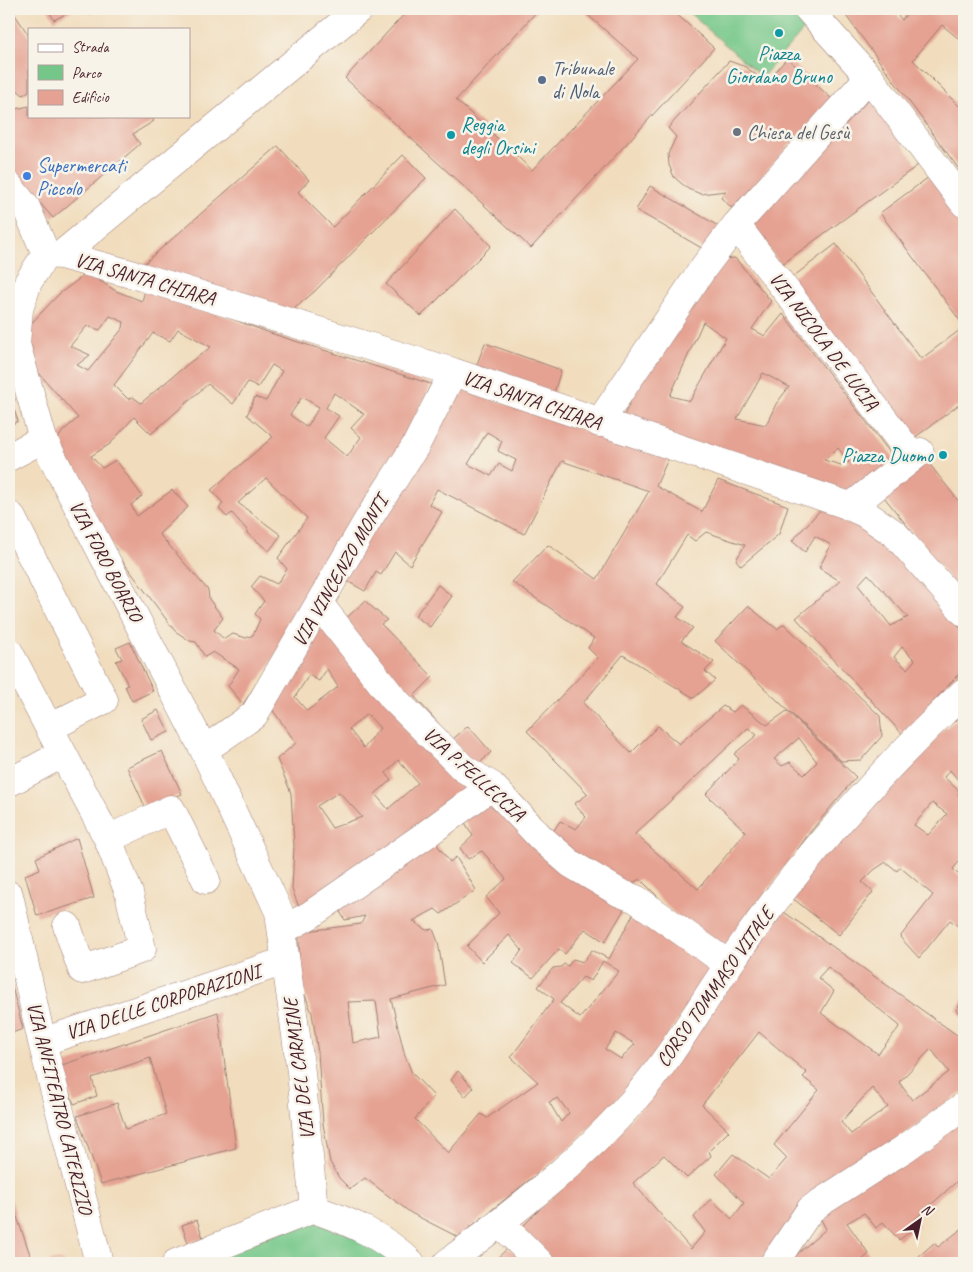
<svg xmlns="http://www.w3.org/2000/svg" width="973" height="1272" font-family="Caveat,sans-serif">
  <style>
    .park { fill: #75c789; stroke: #60735a }
    .building { fill: #e5a292; fill-rule: evenodd }
    .lines { fill: none; stroke-linecap: round; stroke-linejoin: round }
    .minor-casing { stroke: #9e7e74; stroke-width: 29 }
    .minor { stroke: #fff; stroke-width: 28 }
    .culture-dot { fill: #0f9aa8; stroke: #f7f3e8; stroke-width: 2 }
    .service-dot { fill: #5c6f8a; stroke: #f7f3e8; stroke-width: 2 }
    .worship-dot { fill: #6b7280; stroke: #f7f3e8; stroke-width: 2 }
    .shop-dot { fill: #3f7fe0; stroke: #f7f3e8; stroke-width: 2 }
    .labels { text-anchor: middle; dominant-baseline: central; stroke-width: 5; stroke-linejoin: round; paint-order: stroke }
    .culture-label { font-size: 20px; fill: #0d838f; stroke: #f7f3e8 }
    .service-label { font-size: 20px; fill: #4e5e75; stroke: #f7f3e8; text-anchor: start }
    .worship-label { font-size: 20px; fill: #5b616d; stroke: #f7f3e8; text-anchor: start }
    .shop-label { font-size: 20px; fill: #366cbe; stroke: #f7f3e8; text-anchor: start }
    .street-label { font-size: 20px; fill: #4a1f2b; stroke: #f7f3e8 }
  </style>
  <rect width="100%" height="100%" fill="#f7f3e8"/>
  <filter id="ink" filterUnits="userSpaceOnUse"><feTurbulence type="fractalNoise" baseFrequency=".02" numOctaves="2"/><feDisplacementMap in="SourceGraphic" scale="10" xChannelSelector="R" yChannelSelector="G"/><feConvolveMatrix kernelMatrix="1 2 1 2 8 2 1 2 1" color-interpolation-filters="sRGB"/></filter>
  <filter id="wash" filterUnits="userSpaceOnUse"><feTurbulence type="fractalNoise" baseFrequency=".0096" numOctaves="4" result="noise"/><feDisplacementMap in="SourceGraphic" scale="20" xChannelSelector="R" yChannelSelector="G"/><feGaussianBlur stdDeviation="1.12" result="paint"/><feColorMatrix in="noise" values="0 0 0 0 0 0 0 0 0 0 0 0 0 0 0 0 0 1.4 0 .05"/><feComposite in="paint" operator="in"/></filter>
  <g filter="url(#wash)">
    <rect width="100%" height="100%" fill="#f1ddbd"/>
    <path class="park" d="M685 9H822L762 77Z
      M309 1221 335 1226 398 1263H190Z"/>
    <g id="blocks">
      <path class="building" d="M9 9H14L12 10 29 36V91L23 95 17 90 9 98Z
        M48 9H75L54 20Z
        M86 9H100L90 14Z
        M122 9H134L125 13Z
        M409 9H539L456 100 532 170 638 59 581 9H671L714 48 531 248 345 78Z
        M841 9H892L902 20 910 9H964V43L942 25 913 60 964 111V176Z
        M787 58 832 99 732 208 721 198 726 191 701 194 688 189 674 177 669 165 668 154 676 137 668 128 729 61 746 67 766 83Z
        M869 99 918 165 781 265 750 225Z
        M29 106V116H150L154 121 133 134 140 144 53 218 9 168V115L16 109Z
        M278 146 309 180 298 192 333 227 403 155 426 178 314 292 288 314 139 268Z
        M933 174 964 217V326L880 213Z
        M650 186 720 227 705 250 636 210Z
        M455 209 491 246 421 316 386 284Z
        M836 244 921 359 964 327V401L910 441 790 279Z
        M735 258 771 301 752 329 765 336 783 314 898 463 852 499 621 422 636 389 723 259ZM703 322 726 338 690 401 670 396ZM763 373 789 387 776 404 766 425 737 419ZM838 448 849 462 841 465 824 460Z
        M87 273 116 291 142 301 146 287 270 333 431 384 392 467 320 589 243 704 228 686 239 669 213 652 205 657 196 642 190 641 175 631 118 555 53 446 63 431 78 418 24 356 33 351 25 330 59 294ZM110 316 124 322 123 328 88 371 77 365 90 355 70 346 87 326 100 330ZM178 329 211 347 189 363 141 403 133 397 128 399 114 385 153 333 170 341ZM272 365 282 371 266 401 255 397 247 415 273 437 211 490 223 503 219 509 227 517 232 513 247 530V533L269 551 281 535 238 503 266 478 307 518 278 558 287 569 277 584 260 576 251 587 264 601 255 614 260 619 253 635 246 638 233 634 224 639 214 630 223 618 209 599 208 590 159 534 188 507 172 490 137 516 131 505 142 496 116 460 102 468 91 456 110 444 134 417 151 434 208 384 233 404 248 382 258 387ZM334 393 364 414 351 428 361 437 347 457 324 438 339 416 326 408ZM302 397 319 407 307 427 290 415Z
        M485 343 561 370 553 396 474 372Z
        M9 385 15 400 12 404 18 421 9 426Z
        M460 389 668 459 656 486 702 512 718 480 788 506 779 534 741 566 736 560 745 545 706 532 695 541 687 535 657 584 685 607 677 617 693 628 681 641 714 662 705 671 715 680 694 698 623 655 583 703 631 753 658 726 679 744 723 706 733 712 741 705 767 725 787 711 856 777 811 831 722 952 674 913 640 879 622 888 549 838 560 821 576 829 586 817 574 804 588 794 527 731 598 658 588 648 594 638 512 582 548 545 597 579 649 491 562 461 524 534 437 489 429 504 442 512 410 565 395 552 381 575 376 572 365 591 338 576ZM487 432 502 441 498 451 516 460 512 471 499 464 491 476 468 464ZM748 728 757 735 734 754 739 759 706 794 746 832 698 889 635 834ZM799 738 817 762 804 775 790 762 782 766 774 759Z
        M924 457 964 508V597L880 492Z
        M823 507 875 530 964 632V668L903 735 796 618 840 581 819 568 831 545 815 536 805 552 792 541ZM868 574 908 617 891 626 858 585ZM902 647 915 660 907 669 894 657Z
        M438 585 452 596 430 627 415 616Z
        M365 601 387 620 381 624 433 677 414 696 439 724 433 731 343 621Z
        M748 606 777 629 784 624 880 716 882 736 861 760 841 761 715 641Z
        M322 626 471 790 302 915 292 889 294 846 291 793 277 759 296 743 267 702ZM327 669 338 687 307 711 295 697 309 675 319 681ZM367 714 380 728 364 748 349 729ZM398 760 418 783 388 809 375 794 391 780 386 773ZM339 792 362 817 332 828 317 806Z
        M130 642 153 691 132 701 125 686 128 685 116 661 122 659 116 648Z
        M158 710 169 732 151 740 141 719Z
        M964 714V787L950 770 944 777 959 791 958 794 964 804V856L953 869 964 880V929L963 930 950 920 919 958 900 937 933 895 900 867 897 871 886 862 874 870 862 882 873 892 839 935 791 897 803 876 939 733ZM932 803 947 814 928 835 914 825Z
        M468 726 491 752 476 767 453 739Z
        M162 751 182 794 146 809 127 767Z
        M486 799 626 906 605 942 585 929 565 954 559 949 533 978 513 963 522 950 509 935 482 962 467 946 499 913 486 897 506 879 482 851 468 859 460 848 473 836 460 814Z
        M77 838 94 898 37 916 25 875 40 869 36 858Z
        M432 838 450 862 456 857 476 890 441 914 435 909 413 921 426 930 433 929 438 942 445 985 391 999 405 1056 412 1073 434 1096 415 1119 448 1153 481 1114 487 1118 538 1082 511 1057 554 999 538 987 553 968 561 967 564 964 568 966 573 959 583 962 592 950 609 959 635 911 713 969 640 1076 574 1144 458 1237 411 1213 365 1178 350 1189 339 1178 330 1162 323 1124 318 1053 312 1013 299 980V932L361 924 365 916 345 920 336 905ZM603 961 619 971 580 1018 560 1003 583 977 591 981ZM376 1001 381 1037 353 1043 348 1002ZM616 1033 635 1044 621 1059 605 1049ZM558 1098 569 1113 561 1122 549 1102Z
        M784 912 964 1040V1091L807 1205 768 1263H548L521 1228 639 1110ZM828 967 900 1026 878 1054 821 1013 834 991 818 978ZM759 1032 807 1073 803 1077 819 1090 774 1145 787 1158 769 1179 733 1154 716 1174 744 1203 732 1219 711 1199 694 1217 705 1232 691 1249 633 1183 664 1155 687 1178 711 1156 709 1151 729 1131 702 1105ZM931 1049 949 1072 912 1100 899 1082ZM872 1088 888 1107 851 1134 841 1122Z
        M9 975 23 1029 9 1034Z
        M964 998V1020L956 1010Z
        M218 1012 236 1148 101 1184 77 1116 117 1103 126 1129 166 1114 150 1058 92 1078 97 1096 74 1104 59 1066Z
        M458 1071 473 1088 465 1097 451 1080Z
        M964 1113V1175L914 1220 919 1225 899 1240 883 1222 876 1228 864 1213 847 1223 869 1254 859 1263H787L826 1229 816 1210Z
        M9 1194 33 1263H9V1256L13 1255 9 1243Z
        M197 1220 203 1238 188 1243 182 1225Z
        M964 1227V1263H911L934 1243 938 1247Z
        M508 1248 527 1263H492Z
        M53 1260 61 1261 65 1263H47Z"/>
    </g>
  </g>
  <g filter="url(#ink)">
    <use href="#blocks" fill-opacity="0" stroke="#9e7e74" stroke-width="1"/>
    <g class="lines">
      <g class="minor-casing">
        <path id="minor" d="M808 9 869 77 964 203
          M9 186 26 207 46 254 28 282 19 309 16 344 43 439 204 750 279 912 301 1072 314 1209
          M736 225 913 457
          M46 254 61 255 142 277 453 372 844 504 864 513 895 534 964 612
          M61 255 359 9
          M599 423 704 267 736 225 869 77
          M9 457 43 439
          M850 507 920 452
          M9 517 11 516 104 700 49 728
          M320 605 393 698 463 768 492 786 541 838 571 864 620 893 636 899 728 964
          M9 652 108 839 129 893 142 949 82 970 67 926
          M204 750 254 715 369 518 416 445 453 372
          M9 775 12 781 62 754
          M108 839 171 809 206 880
          M9 895 42 1042 99 1263
          M283 930 310 915 424 836 492 786
          M42 1042 285 961
          M500 1223 540 1263
          M176 1263 314 1209C350 1222 384 1236 411 1263
          M447 1263C512 1214 577 1164 632 1102 677 1051 706 995 746 940 810 850 884 768 964 692
          M774 1263 810 1210 818 1204 904 1149 964 1106"/>
      </g>
      <use href="#minor" class="minor"/>
    </g>
  </g>
  <g class="culture-dot">
    <circle cx="779" cy="33" r="5"/>
    <circle cx="451" cy="135" r="5"/>
    <circle cx="943" cy="455" r="5"/>
  </g>
  <circle class="service-dot" cx="542" cy="80" r="5"/>
  <circle class="worship-dot" cx="737" cy="132" r="5"/>
  <circle class="shop-dot" cx="27" cy="176" r="5"/>
  <g class="labels">
    <g class="culture-label">
      <text x="779" y="53">Piazza<tspan x="779" dy="23">Giordano Bruno</tspan></text>
      <text x="461" y="124" text-anchor="start">Reggia<tspan x="461" dy="23">degli Orsini</tspan></text>
      <text x="933" y="455" text-anchor="end">Piazza Duomo</text>
    </g>
    <g class="service-label">
      <text x="552" y="68">Tribunale<tspan x="552" dy="23">di Nola</tspan></text>
    </g>
    <g class="worship-label">
      <text x="747" y="132">Chiesa del Gesù</text>
    </g>
    <g class="shop-label">
      <text x="37" y="165">Supermercati<tspan x="37" dy="23">Piccolo</tspan></text>
    </g>
    <g class="street-label">
      <text transform="translate(145 279) rotate(16)">VIA SANTA CHIARA</text>
      <text transform="translate(824 341) rotate(53)">VIA NICOLA DE LUCIA</text>
      <text transform="translate(532 400) rotate(19)">VIA SANTA CHIARA</text>
      <text transform="translate(106 561) rotate(62)">VIA FORO BOARIO</text>
      <text transform="translate(340 571) rotate(-60)">VIA VINCENZO MONTI</text>
      <text transform="translate(474 774) rotate(42)">VIA P.FELLECCIA</text>
      <text transform="translate(715 987) rotate(-55)">CORSO TOMMASO VITALE</text>
      <text transform="translate(163 1002) rotate(-18)">VIA DELLE CORPORAZIONI</text>
      <text transform="translate(299 1069) rotate(-97)">VIA DEL CARMINE</text>
      <text transform="translate(60 1108) rotate(76)">VIA ANFITEATRO LATERIZIO</text>
    </g>
  </g>
  <rect width="973" height="1272" fill="none" stroke="#f7f3e8" stroke-width="30"/>
  <rect x="28" y="28" width="162" height="90" fill="#f7f3e8" stroke="#b29e9c"/>
  <rect x="38" y="44" width="25" height="8" fill="#ffffff" stroke="#b29e9c"/>
  <text x="72" y="52" font-size="15" fill="#4a1f2b">Strada</text>
  <rect x="38" y="65" width="25" height="15" fill="#75c789" stroke="#b29e9c"/>
  <text x="72" y="78" font-size="15" fill="#4a1f2b">Parco</text>
  <rect x="38" y="90" width="25" height="15" fill="#e5a292" stroke="#b29e9c"/>
  <text x="72" y="102" font-size="15" fill="#4a1f2b">Edificio</text>
  <g transform="translate(920 1220) rotate(33)" stroke="#f7f3e8" stroke-width="4" paint-order="stroke">
  <path d="M0-4L9 19L0 12L-9 19Z" fill="#4a1f2b"/>
  <text y="-8" font-size="14" font-weight="bold" text-anchor="middle" fill="#4a1f2b">N</text>
  </g>
</svg>
